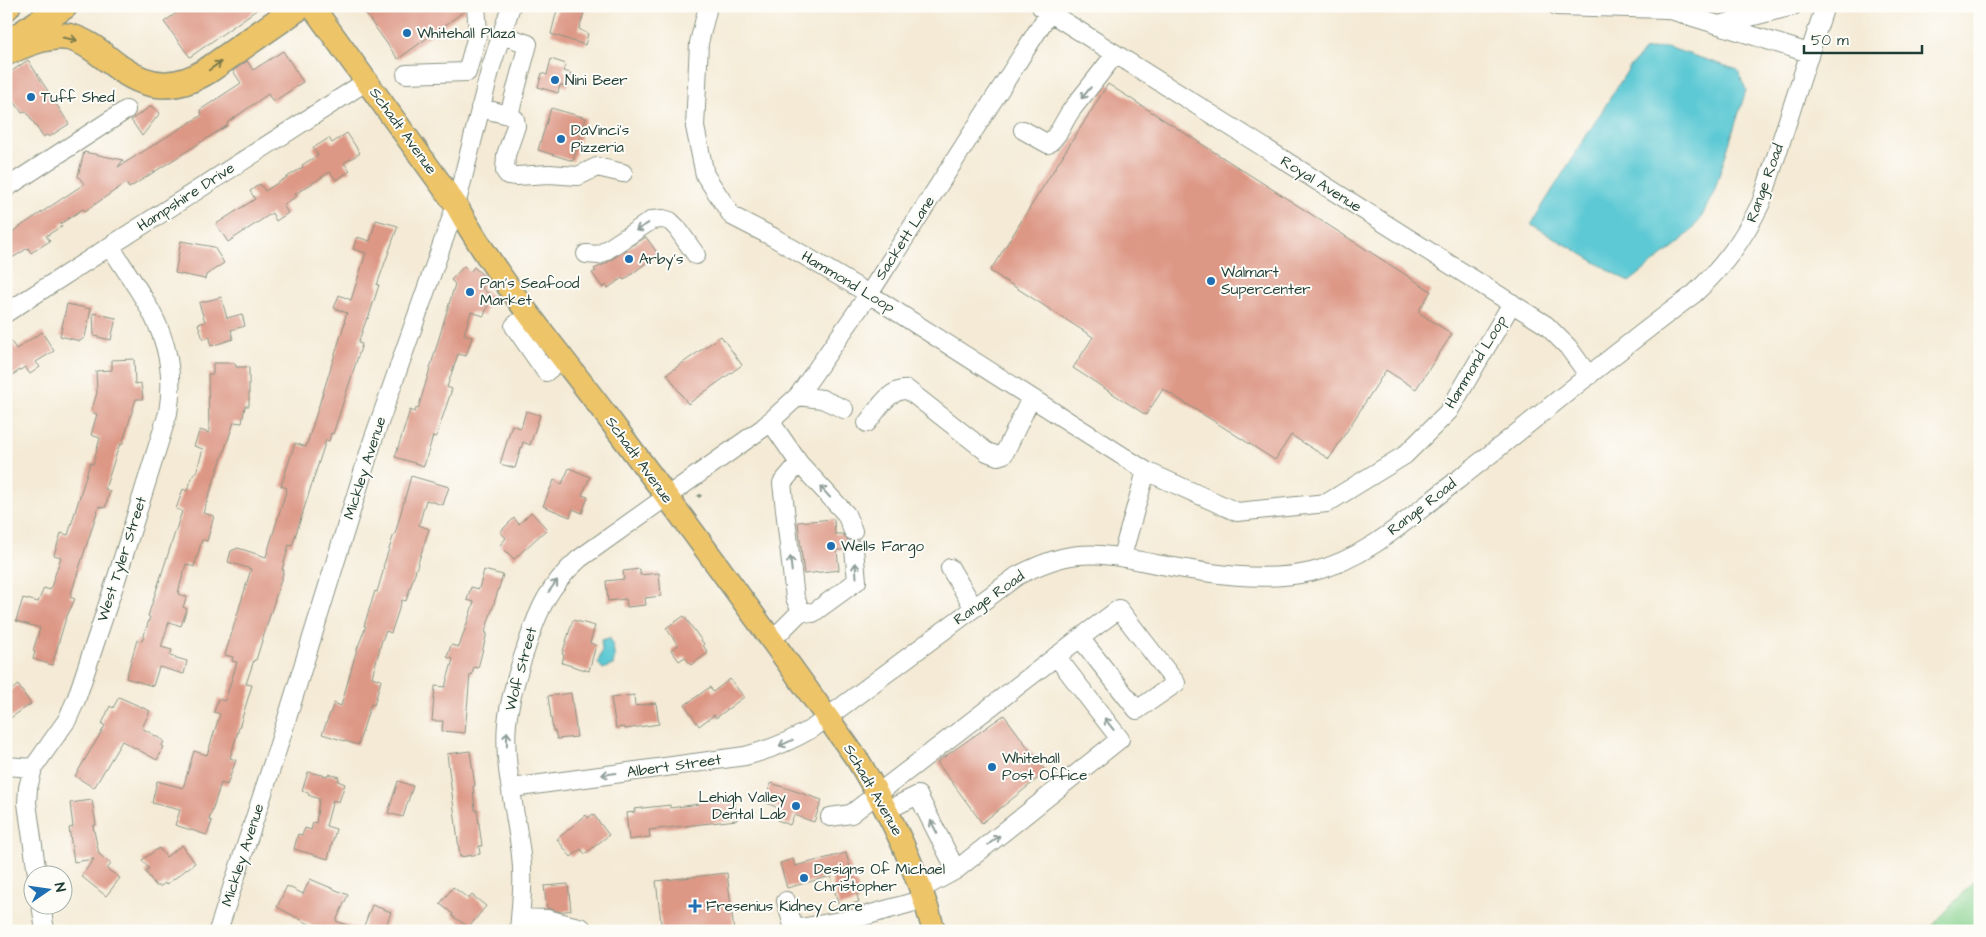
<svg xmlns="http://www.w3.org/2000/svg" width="1986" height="937" font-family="'Architects Daughter',sans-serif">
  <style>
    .green { fill: #85d18e; stroke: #528761 }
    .water { fill: #5dc9d4; stroke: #3e8384 }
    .building { fill: #dd9785 }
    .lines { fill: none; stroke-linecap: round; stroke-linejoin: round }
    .minor-casing { stroke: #8a9484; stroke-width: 20 }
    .major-casing { stroke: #8a9484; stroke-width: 25 }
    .highway-casing { stroke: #8a9484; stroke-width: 29 }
    .path { stroke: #8a9484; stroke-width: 3; stroke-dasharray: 4 4; stroke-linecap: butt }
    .minor { stroke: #fff; stroke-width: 18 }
    .major { stroke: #eec469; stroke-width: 22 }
    .highway { stroke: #eec469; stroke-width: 26 }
    .oneway { stroke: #7c7a4c }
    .oneway2 { stroke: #8f9e9a }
    .poi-dot { fill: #1f6fb2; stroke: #fdfcf7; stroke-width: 2 }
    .labels { text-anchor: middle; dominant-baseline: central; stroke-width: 4; stroke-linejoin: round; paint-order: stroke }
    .poi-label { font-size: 15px; fill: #1f3d34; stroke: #fdfcf7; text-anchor: start }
    .street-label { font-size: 15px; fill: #1f3d34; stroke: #fdfcf7 }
  </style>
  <rect width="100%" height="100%" fill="#fdfcf7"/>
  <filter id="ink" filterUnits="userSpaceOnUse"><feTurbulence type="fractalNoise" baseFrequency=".02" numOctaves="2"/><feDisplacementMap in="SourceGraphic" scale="10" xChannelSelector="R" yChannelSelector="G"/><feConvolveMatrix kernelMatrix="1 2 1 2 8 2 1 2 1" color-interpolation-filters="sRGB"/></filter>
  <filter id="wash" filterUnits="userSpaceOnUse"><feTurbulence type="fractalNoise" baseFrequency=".0096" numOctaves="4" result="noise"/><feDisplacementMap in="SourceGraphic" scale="20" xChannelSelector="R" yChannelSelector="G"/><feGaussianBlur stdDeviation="1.12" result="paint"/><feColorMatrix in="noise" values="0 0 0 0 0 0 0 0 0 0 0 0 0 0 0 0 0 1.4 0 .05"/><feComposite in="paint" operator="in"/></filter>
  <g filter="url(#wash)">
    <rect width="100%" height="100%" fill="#f4ead5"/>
    <path class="green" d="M1980 874V931H1928Z"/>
    <path class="water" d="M1667 47 1738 70 1746 90 1714 192 1700 220 1680 242 1629 282 1531 224 1629 68 1645 50Z
      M610 638C613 647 616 655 613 665L603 669 598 663 602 650 601 640Z"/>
    <g id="blocks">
      <path class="building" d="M186 6H262L190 57 164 22Z
        M360 6H465L466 10 398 59Z
        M558 6H586L579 29 588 34 585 45 551 34Z
        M283 51 303 82 273 102 268 94 227 123 228 125 129 188 126 183 85 211 83 209 60 224 62 226 46 236 50 241 31 253 28 248 6 262V236L84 184 78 176 84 152 123 160 118 167 202 115 200 110 241 83 233 71 247 61 253 70Z
        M551 59 566 64 563 71 571 73 567 87 560 85 558 93 538 87 542 73 547 75Z
        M28 60 69 124 49 137 47 135 43 137 26 111 22 113 6 89V75Z
        M1108 84 1431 291 1418 312 1452 334 1416 389 1386 370 1329 459 1291 435 1275 460 1163 389 1146 415 1073 368 1093 337 990 271Z
        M151 106 160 113 142 136 131 120Z
        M551 108 586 118 573 161 538 150Z
        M347 133 360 153 344 163 350 171 336 180 330 172 295 194 297 196 283 205 288 213 276 221 272 213 228 242 216 224 255 199 250 191 260 184 265 191 303 167 302 165 318 155 313 148 329 138 332 143Z
        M376 220 398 226 377 285H379L368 319 367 318 358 343 362 344 333 434 331 433 329 441 326 440 292 546 289 545 282 570H284L256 660H254L246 684 252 685 230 758 236 760 227 785 221 783 209 820 212 821 207 835 175 825 180 810 152 803 157 781 183 788 194 751 207 755 220 714 214 712 218 699 225 701 237 662 232 661 233 657 225 655 251 569 228 562 231 551 238 548 266 557 287 488 281 486 295 443 306 447 345 322 344 321 347 313 334 308 339 295 351 300 366 253 353 249 357 237 370 241Z
        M646 237 658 254 624 280 622 278 608 288 606 285 603 288 592 273 596 271 594 269 605 264Z
        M181 241 214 247 224 263 206 275 205 279 175 273Z
        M464 266 470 272 474 267 487 279 488 281 482 288 491 296 484 316 471 312 464 334 472 337 466 356 458 354 447 387 452 389 436 437 433 436 424 466 395 457 410 410 415 412 416 408 418 409 455 284 451 280Z
        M221 297 227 318 242 314 245 326 231 330 233 339 211 346 210 337 203 339 198 324 205 322 199 303Z
        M67 304 91 309 85 337 80 341 60 336Z
        M93 313 116 318 111 340 94 336Z
        M42 332 54 351 36 362 40 367 30 374 25 367 6 379V334L16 349Z
        M721 336 742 365 688 404 667 374Z
        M134 359 135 384 141 383 143 399H136L122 445 120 444 117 452 105 489 110 491 105 508 99 506 70 597 75 599 66 618 52 665 33 659 35 652 33 651 40 628 16 621 23 598 38 602 44 588 50 590 61 557 54 555 61 533 68 535 90 463 93 464 100 438 91 435 97 414 91 412 97 393 96 371 112 370V360Z
        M213 363H235L236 367H249V406H245L242 423 234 422 203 513 214 516 207 541 202 540 194 567 186 564 179 589 178 594 187 597 183 607 187 609 181 626 169 622 161 647 172 650 170 656 187 661 184 674 159 667 153 686 126 678 137 640 142 641 150 617 148 616 182 511 176 509 183 489 187 491 194 473H196L203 449 194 446 200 430 209 433 208 374H213Z
        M526 411 540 415 530 445 523 442 515 468 500 464 512 425 521 428Z
        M569 468 590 477 582 495 588 497 582 513 573 509 570 517 543 506 554 480 562 484Z
        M411 476 449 487 443 505 426 500 419 525 429 529 406 601 402 600 391 633 386 631 382 640 372 677 381 680 374 705 371 704 358 745 322 734 334 703 341 706 357 649 366 626H364L375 591 377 592 384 568 383 567 394 534H395Z
        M531 512 547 529 514 559 500 545 506 538 500 532 514 518 519 524Z
        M834 519 835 534H843L848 540 845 544 843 550H837L839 570 804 574 798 522Z
        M640 569V575L659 573 661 596 645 598 646 605 627 607 626 599 608 601 606 581 624 579 623 571Z
        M484 570 503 575 485 632 487 633 478 668 474 667 472 675 470 674 465 733 442 731 443 721H432L435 686 445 687 453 659 447 657 451 645 459 647 474 602 467 600 471 587 479 589Z
        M684 616 704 644 703 645 708 653 691 665 685 657 679 661 671 650 678 645 666 628Z
        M573 620 595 626 590 643 596 645 589 671 562 663 564 655 562 654Z
        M730 679 744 697 716 718 714 715 699 726 685 705 710 687 713 692Z
        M18 685 31 704 6 721V694Z
        M571 693 577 737 557 739 555 731H553L548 696Z
        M634 695 635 706 656 703 659 724 625 729V727L616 728 611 698Z
        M119 697 150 711 142 728 164 741 162 746 164 747 157 760 122 741 94 788 75 776 105 726 102 724 110 706 113 708Z
        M1004 715 1046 772 982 823 937 762Z
        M470 751 475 786H473L475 810H477L482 846H479L480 854 460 857 447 754Z
        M308 772 327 776 328 774 339 777 338 781 345 784 339 802 333 800 326 826 336 829 328 859 294 849 298 834 302 835 305 828 311 830 313 822 316 823 319 799 308 795 309 793 302 791Z
        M398 781 413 786 403 817 388 813Z
        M771 783 822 800 814 822 794 815 790 825 777 820 781 809 764 802Z
        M734 797 737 820 649 830 650 837 629 840 626 813 635 812 634 809 670 805V808L699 804 698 802Z
        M92 800 96 825 93 826 99 854 111 864 107 869 120 878 106 896 81 876 94 859 74 862 69 828 73 827 70 803Z
        M593 814 609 835 585 854 581 849 571 857 557 839 586 815 588 818Z
        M182 845 195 863 166 885 165 883 161 886H156L145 871 149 869 142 860 159 848 166 857Z
        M846 853 854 882 857 884 859 891 857 895 859 902 839 907 831 876 787 888 780 863 793 859 795 866Z
        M727 873 734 931H662L656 881Z
        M310 879 348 895 336 921 357 929 356 931H322L277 907 287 886 303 894Z
        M568 884 571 910 561 912 547 908 544 886Z
        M453 887 469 899 472 895 486 906 469 927 452 916 453 914 440 904Z
        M372 905 391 912 384 931H362Z"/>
    </g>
  </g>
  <g filter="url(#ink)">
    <use href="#blocks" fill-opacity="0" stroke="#8a9484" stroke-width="1"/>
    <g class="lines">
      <g class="minor-casing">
        <path id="minor" d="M708 6 699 43 695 127 705 175 732 216 773 237 869 294 1146 471 1237 512 1327 503 1405 455 1449 411 1512 303
          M1557 6 1667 9 1809 53
          M1041 7 1546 325 1568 347 1589 376
          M1719 25 1793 6
          M502 35 528 44 509 115
          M406 74 467 72 478 32 476 6
          M480 108 509 115 515 119 516 126 506 155 505 171 508 175 517 176 549 174 578 176 597 167 623 173
          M1023 130 1048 144C1060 135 1064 119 1073 108 1087 90 1101 73 1115 54
          M6 188 126 110
          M586 254 599 255 652 220 663 219 670 221 677 228 696 255
          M6 313 367 81
          M528 314 514 326 546 372 562 359
          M798 396 822 399 844 409
          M770 421 799 463 846 514 853 531
          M867 423C878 410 889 388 908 390L987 452 998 456 1004 454 1031 398
          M799 463 782 483 795 598 801 611
          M1122 556 1146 471
          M950 568 974 608
          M771 641 801 611 813 613 857 581 854 549
          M6 766 33 768
          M512 788 745 756C770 750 791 741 813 728L1017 576C1036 566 1057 557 1079 555 1107 553 1130 559 1156 564 1206 573 1261 583 1311 572 1367 559 1410 517 1455 482 1535 420 1612 354 1694 294 1724 266 1743 240 1761 203L1825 6
          M887 810 918 795 956 870
          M830 817 851 814 1080 638 1119 609 1176 683 1137 710 1080 638
          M37 874 27 803 28 788 33 768 67 720 76 700 117 577 168 413C180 341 146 303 110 246
          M921 889 956 870 1120 739 1056 656
          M786 901 794 929 857 918 925 899
          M41 904 45 931
          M520 918 547 919 582 928
          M218 931 280 741 373 440 456 205 491 67 511 6
          M519 931C521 906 524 880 521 855 516 811 503 766 507 723 510 696 518 671 527 645 539 608 549 586 579 559L763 428 798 396 869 294 1049 13"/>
      </g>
      <g class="major-casing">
        <path id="major" d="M312 6 456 205C499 283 559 351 612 423 696 535 778 648 859 762 893 819 916 867 934 931"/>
      </g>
      <g class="highway-casing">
        <path id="highway" d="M6 7 7 6
          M13 40 64 6
          M6 52C25 44 49 33 69 37 90 42 105 58 121 69 151 90 178 89 207 71L300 6"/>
      </g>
      <path class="path" d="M698 497 702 494"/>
      <use href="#minor" class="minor"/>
      <use href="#major" class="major"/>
      <use href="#highway" class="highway"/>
    </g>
    <defs><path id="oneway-shaft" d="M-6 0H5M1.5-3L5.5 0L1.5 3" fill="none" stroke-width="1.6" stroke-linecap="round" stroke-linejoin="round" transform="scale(1.25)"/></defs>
    <g class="oneway">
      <use href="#oneway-shaft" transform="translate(70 39) rotate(11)"/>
      <use href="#oneway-shaft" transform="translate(215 66) rotate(-35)"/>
    </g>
    <g class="oneway2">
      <use href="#oneway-shaft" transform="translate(1086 93) rotate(130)"/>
      <use href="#oneway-shaft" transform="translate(642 227) rotate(149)"/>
      <use href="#oneway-shaft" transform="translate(825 492) rotate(-133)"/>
      <use href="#oneway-shaft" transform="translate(791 564) rotate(-96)"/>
      <use href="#oneway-shaft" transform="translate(856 570) rotate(-94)"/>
      <use href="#oneway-shaft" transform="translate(553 586) rotate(-53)"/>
      <use href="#oneway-shaft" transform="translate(1109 724) rotate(-128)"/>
      <use href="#oneway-shaft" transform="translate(507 739) rotate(-89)"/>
      <use href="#oneway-shaft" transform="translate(786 743) rotate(156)"/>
      <use href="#oneway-shaft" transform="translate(609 774) rotate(172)"/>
      <use href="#oneway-shaft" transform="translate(934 827) rotate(-117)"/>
      <use href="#oneway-shaft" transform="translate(994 840) rotate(-39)"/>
    </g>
  </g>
  <g class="poi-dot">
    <circle cx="407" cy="33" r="5"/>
    <circle cx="555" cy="80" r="5"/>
    <circle cx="31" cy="97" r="5"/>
    <circle cx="561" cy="139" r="5"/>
    <circle cx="629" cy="259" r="5"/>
    <circle cx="1211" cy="281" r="5"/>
    <circle cx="470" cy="292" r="5"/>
    <circle cx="831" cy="546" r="5"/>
    <circle cx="992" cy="767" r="5"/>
    <circle cx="796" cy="806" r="5"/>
    <circle cx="804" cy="878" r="5"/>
    <path d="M692.5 898.5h5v5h5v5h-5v5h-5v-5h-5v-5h5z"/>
  </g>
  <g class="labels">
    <g class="poi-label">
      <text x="417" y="33">Whitehall Plaza</text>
      <text x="565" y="80">Nini Beer</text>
      <text x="41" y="97">Tuff Shed</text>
      <text x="571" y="130">DaVinci's<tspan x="571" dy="17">Pizzeria</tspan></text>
      <text x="639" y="259">Arby's</text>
      <text x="1221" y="272">Walmart<tspan x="1221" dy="17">Supercenter</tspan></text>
      <text x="480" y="283">Pan's Seafood<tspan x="480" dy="17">Market</tspan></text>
      <text x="841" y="546">Wells Fargo</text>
      <text x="1002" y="758">Whitehall<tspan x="1002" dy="17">Post Office</tspan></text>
      <text x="786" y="797" text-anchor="end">Lehigh Valley<tspan x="786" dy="17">Dental Lab</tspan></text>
      <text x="814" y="869">Designs Of Michael<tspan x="814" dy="17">Christopher</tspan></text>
      <text x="706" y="906">Fresenius Kidney Care</text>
    </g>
    <g class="street-label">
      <text transform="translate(403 131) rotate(54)">Schadt Avenue</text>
      <text transform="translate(1765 183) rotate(-70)">Range Road</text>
      <text transform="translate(1321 184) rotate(32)">Royal Avenue</text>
      <text transform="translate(186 197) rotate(-33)">Hampshire Drive</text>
      <text transform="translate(905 238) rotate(-57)">Sackett Lane</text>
      <text transform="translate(848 282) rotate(31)">Hammond Loop</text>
      <text transform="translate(1476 362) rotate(-59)">Hammond Loop</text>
      <text transform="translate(639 460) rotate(54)">Schadt Avenue</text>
      <text transform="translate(365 468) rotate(-72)">Mickley Avenue</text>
      <text transform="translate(1422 507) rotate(-38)">Range Road</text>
      <text transform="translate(122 559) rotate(-72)">West Tyler Street</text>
      <text transform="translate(989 598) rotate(-35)">Range Road</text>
      <text transform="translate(521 669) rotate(-75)">Wolf Street</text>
      <text transform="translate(674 766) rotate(-8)">Albert Street</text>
      <text transform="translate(873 790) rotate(60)">Schadt Avenue</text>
      <text transform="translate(243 855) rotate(-72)">Mickley Avenue</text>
    </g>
  </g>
  <rect width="1986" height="937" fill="none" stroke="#fdfcf7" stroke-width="25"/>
  <g transform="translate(48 890) rotate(77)"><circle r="24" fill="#fdfcf7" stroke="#a4b0a9"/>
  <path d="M0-4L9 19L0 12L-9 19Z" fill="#1f6fb2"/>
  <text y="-8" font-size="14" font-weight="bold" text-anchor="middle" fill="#1f3d34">N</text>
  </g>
  <path d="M1804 45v8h118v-8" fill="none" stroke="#1f3d34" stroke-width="2.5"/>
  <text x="1811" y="45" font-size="15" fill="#1f3d34" stroke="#fdfcf7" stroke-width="4" paint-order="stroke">50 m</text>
</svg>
